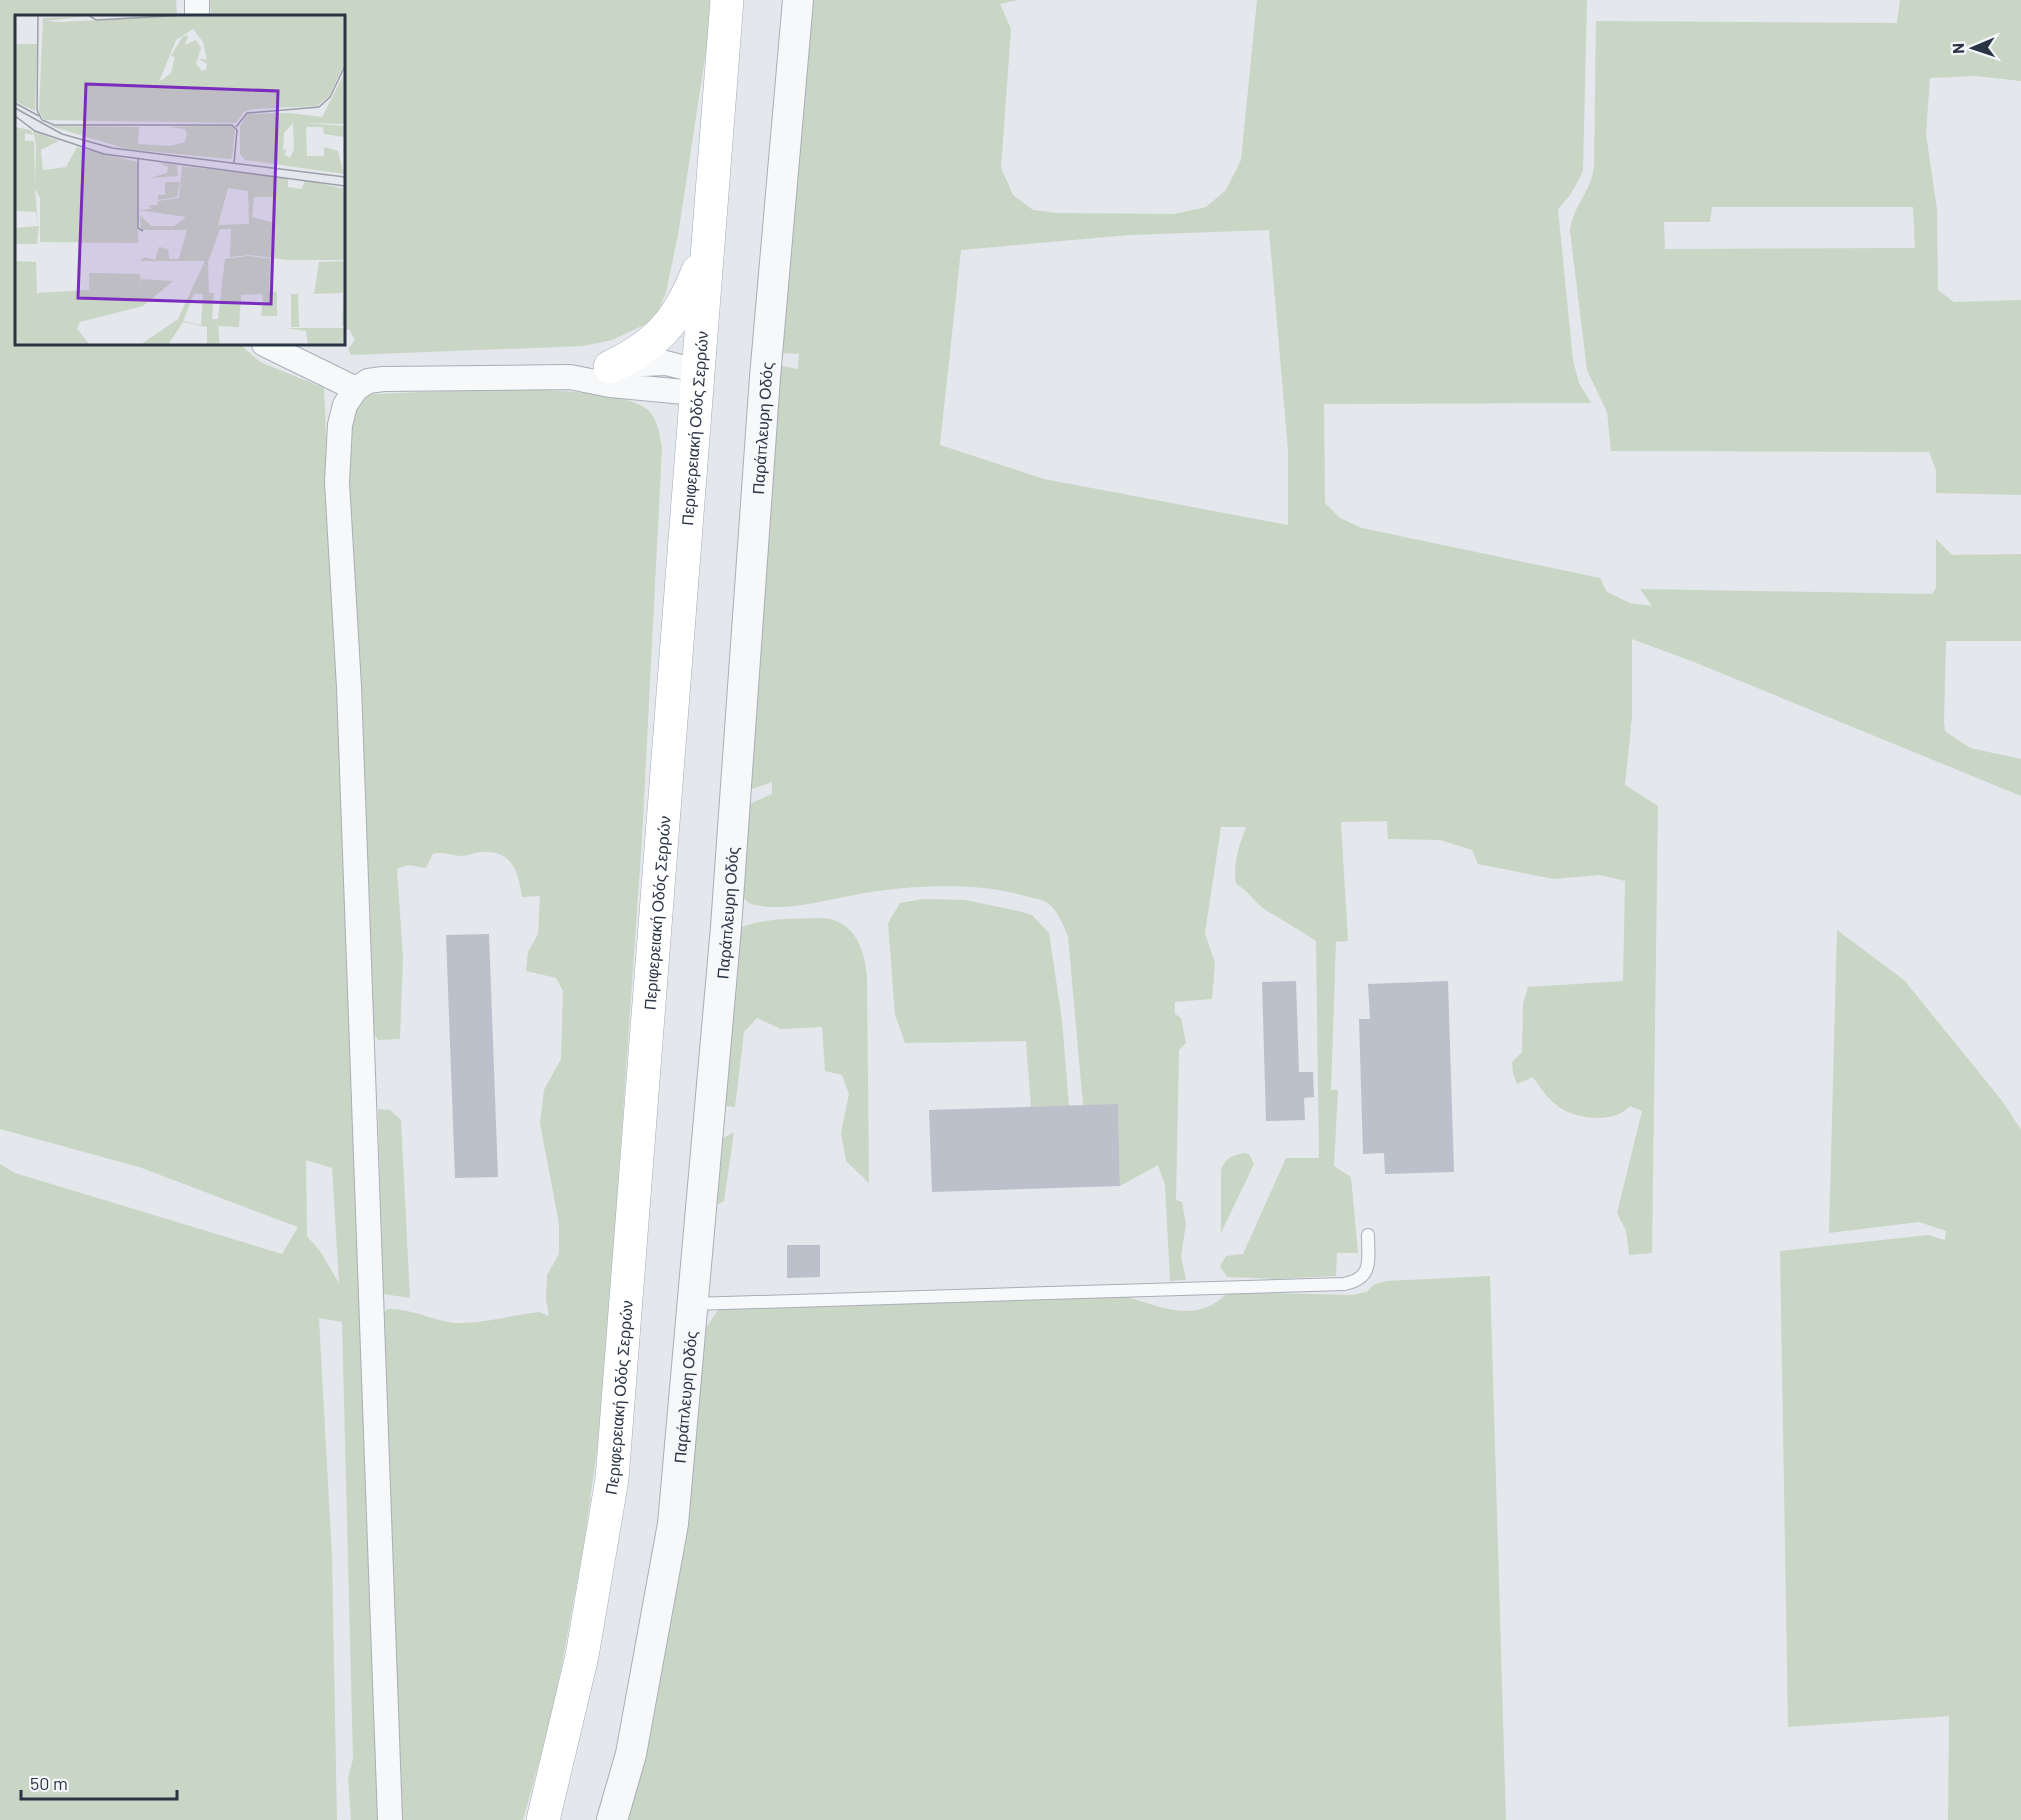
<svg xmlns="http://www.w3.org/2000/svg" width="2021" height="1820" font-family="Barlow,sans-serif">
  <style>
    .green { fill: #c9d6c5; fill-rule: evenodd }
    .building { fill: #bbc0ca }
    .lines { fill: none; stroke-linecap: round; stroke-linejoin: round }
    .service-casing { stroke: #a9aeb7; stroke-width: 14 }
    .minor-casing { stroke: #a9aeb7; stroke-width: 26 }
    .tertiary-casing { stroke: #a9aeb7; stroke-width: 32 }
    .primary-casing { stroke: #a3abb8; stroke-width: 34 }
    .service { stroke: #f7f8fa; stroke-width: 12 }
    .minor { stroke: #f7f8fa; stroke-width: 24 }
    .tertiary { stroke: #f7f8fa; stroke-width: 30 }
    .primary { stroke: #fff; stroke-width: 33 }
    .labels { text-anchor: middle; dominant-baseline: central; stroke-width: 5; stroke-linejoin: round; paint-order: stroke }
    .street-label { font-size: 16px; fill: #2b3445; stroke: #f4f6f9 }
    .inset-road { fill: none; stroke: #9a9fa9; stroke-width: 1.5 }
    .view { fill: #7b2cbf; fill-opacity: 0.15; stroke: #7b2cbf; stroke-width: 3 }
    .inset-edge { fill: none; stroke: #2b3445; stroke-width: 3 }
  </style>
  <rect width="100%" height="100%" fill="#e4e7ec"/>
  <path class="green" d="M0 0H176L177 16H16V344H240L260 362 324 388 365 1305 378 1820H351L348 1778 353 1759 342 1322 319 1318 332 1557 337 1820H0V1164L15 1173 282 1254 298 1227 139 1167 0 1129ZM306 1160 332 1168 339 1283 320 1251 307 1236Z
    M210 0H710L707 44 679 229 666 293 658 311 646 324 612 340 583 346 351 355 348 349 355 340 349 329 344 332V16H211Z
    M809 0H1018L1000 4 1011 29 1001 168 1013 195 1033 210 1057 213 1174 214 1206 207 1226 190 1241 160 1257 0H1587L1583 171 1571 194 1558 209 1573 360 1579 383 1591 403 1324 404 1325 503 1340 518 1362 528 1600 578 1607 592 1630 603 1652 606 1640 589 1932 594 1936 588V539L1952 555 2021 554V641H1946L1944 721 1945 731 1970 748 2021 759V796L1699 664 1632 639V717L1625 785 1658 806 1652 1253 1629 1255 1626 1231 1617 1213 1642 1111 1630 1106C1615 1123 1581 1120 1562 1109 1550 1102 1541 1089 1533 1077L1517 1084 1513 1074 1512 1062 1522 1052 1523 1004 1528 987 1623 981 1625 881 1600 875 1553 879 1478 864 1472 850 1440 840 1388 839 1387 821 1341 822 1348 941 1336 942 1331 1090H1338L1334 1166 1351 1177 1358 1253H1337L1336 1276 1277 1279 1227 1277 1220 1266 1226 1256 1243 1254 1286 1158H1319L1316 941C1299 929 1281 920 1264 909 1253 901 1251 893 1236 884 1233 863 1239 846 1246 827H1221L1205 933 1215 963 1212 999 1175 1002V1014L1181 1018 1186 1043 1179 1050 1176 1200 1182 1202 1186 1224 1181 1256 1186 1280 1170 1281 1165 1185 1158 1165 1120 1186 1118 1105H1083L1068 936C1063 926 1059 913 1050 905 1045 899 1032 898 1025 896 982 883 923 885 878 891 841 895 793 913 755 905 747 904 743 897 740 890L745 806 772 794V782L746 791 777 380 782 366 798 369 799 354 782 353 793 192 798 173ZM1269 230 1288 450V525L1044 479 940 445 961 250 1130 235Z
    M1900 0H2021V81L1975 76 1930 78 1926 134 1937 209 1938 290 1954 302 2021 300V495L1936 493V470L1929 452 1611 451 1607 412 1587 370 1570 231C1573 205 1591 193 1594 166L1596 21 1897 23ZM1712 207H1913L1915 248 1665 249 1664 222H1710Z
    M499 389C532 390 629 389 650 412 658 421 660 437 662 448L642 839 602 1415 584 1543 565 1648 552 1715 523 1820H396L380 1316 388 1309C411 1308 433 1321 456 1323 480 1324 514 1315 539 1312L549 1316 546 1299 547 1275 559 1254V1224L540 1123 544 1090 561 1059 563 991 556 978 526 971 528 952 538 934 540 896 522 897C518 870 512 849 479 852 473 853 467 856 461 856 450 855 444 851 433 854L426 868 408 865 397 869 403 957 400 1039 378 1040 374 1033 345 433 361 398 373 394Z
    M923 899 965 900 1018 911 1032 915 1049 933 1062 1020 1069 1106 1031 1107 1026 1041 905 1043 895 1015 888 923 900 903Z
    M824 918C855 922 864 948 867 976L869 1183 846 1161 841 1133 849 1094 842 1075 825 1071 822 1027 781 1029 757 1018 744 1032 735 1107 720 1105 735 930C762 917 795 919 824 918Z
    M1837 930 1904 980 2003 1102 2021 1130V1820H1948L1949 1716 1788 1727 1780 1251 1928 1235 1945 1240 1946 1231 1919 1222 1829 1233Z
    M378 1109 390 1110 401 1120 410 1298 383 1294Z
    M734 1132 724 1201 716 1205 722 1139Z
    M1244 1153 1249 1154 1254 1164 1221 1233V1171C1225 1158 1231 1156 1244 1153Z
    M1490 1276 1506 1820H621L701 1349 706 1328 718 1310 1124 1296C1160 1306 1197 1326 1228 1292L1351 1295 1367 1292 1373 1285 1386 1281Z"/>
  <path class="building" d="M489 934 498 1177 455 1178 446 935Z
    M1296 981 1299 1072H1313L1314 1097 1304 1098 1305 1120 1266 1121 1262 982Z
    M1448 981 1454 1172 1385 1174 1384 1153 1363 1154 1359 1019H1370L1368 984Z
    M1118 1104 1120 1186 932 1192 929 1110Z
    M787 1245H820V1277L787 1278Z"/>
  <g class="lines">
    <g class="service-casing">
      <path id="service" d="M693 1304 1344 1284C1374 1278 1368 1260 1368 1235"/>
    </g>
    <g class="minor-casing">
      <path id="minor" d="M197 0V16
        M264 344 356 389
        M619 365 666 363 697 371
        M390 1820 349 687 337 482 340 425 345 405 356 389 368 381 383 379 570 377 610 385 695 393"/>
    </g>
    <g class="tertiary-casing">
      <g id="tertiary">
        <path id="s1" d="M612 1820 631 1754 673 1524 726 927 765 377 798 0"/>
      </g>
    </g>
    <g class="primary-casing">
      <g id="primary">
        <path d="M610 367C657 345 679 320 698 271"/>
        <path id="s2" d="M543 1820 582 1656 612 1479 727 0"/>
      </g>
    </g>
    <use href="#service" class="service"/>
    <use href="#minor" class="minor"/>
    <use href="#tertiary" class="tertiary"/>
    <use href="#primary" class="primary"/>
  </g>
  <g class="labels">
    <g class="street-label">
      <text stroke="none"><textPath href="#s2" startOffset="1402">Περιφερειακή Οδός Σερρών</textPath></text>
      <text stroke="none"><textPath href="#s1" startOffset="1402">Παράπλευρη Οδός</textPath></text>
      <text stroke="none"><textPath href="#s2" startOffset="916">Περιφερειακή Οδός Σερρών</textPath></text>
      <text stroke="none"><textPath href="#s1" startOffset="916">Παράπλευρη Οδός</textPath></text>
      <text stroke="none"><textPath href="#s2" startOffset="430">Περιφερειακή Οδός Σερρών</textPath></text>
      <text stroke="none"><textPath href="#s1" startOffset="430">Παράπλευρη Οδός</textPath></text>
    </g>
  </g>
  <g transform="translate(15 15)">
    <rect width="330" height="330" fill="#e4e7ec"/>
    <path d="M178 0H330V49L314 81 302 91 237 94 229 97 221 108 29 105 24 96 28 3 72 1 31 6 45 7ZM178 14 188 27 192 45 183 43 192 49 191 54 187 56 181 49 186 33 181 25 170 30 173 21H168L156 41 160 42 156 58 144 67 161 25ZM0 29H22L20 96 0 86ZM330 57V109L288 108 330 111 328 122 309 119 308 112H291L292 141H309V132L323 136 329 159 230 145 225 139V111L232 99 274 98 307 102ZM278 108 279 134 275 143 270 140 271 133 268 136 269 118ZM216 110 220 114 217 143 214 144 112 134 35 111 124 112 123 129 156 131 170 127 172 119 170 114 152 112ZM0 112 16 115 18 120 10 118V126H19L20 172 21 129 18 116 44 126 26 135 28 155 51 152 62 132 122 147 123 228 25 227V183L20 174 23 211 21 197 0 196ZM144 148 162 150 163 161 135 163 152 158 153 152ZM167 151 273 163V172L287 174 290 165 330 174V245H273L235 240 215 242 216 214H205L193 247 194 278H199L197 304H203L210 244 233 241 255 244 254 276 262 277V301H246L248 279 226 280 224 312 203 311 205 330H192V312L168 307 153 330H125L163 304 190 246H125L129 242 140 245 144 232 153 234 154 244H164L172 215H126L125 200 136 211H159L171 202 124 195 136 194 134 190H142L143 186 164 183ZM213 173 233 176 234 209 203 210ZM239 182H259V208L237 202ZM179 279H188L186 310 168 306ZM150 167H165L162 182 143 185V180H150ZM24 211 22 229H0V213ZM0 246 21 247 22 278 74 275V258L125 259 126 277V264L158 266 128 291 65 307 62 314 75 330H0ZM330 246V311H327L328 278 299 279 304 247ZM276 279H283L284 312H276ZM272 313H330V330H293L291 316Z" fill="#c9d6c5" fill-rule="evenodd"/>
    <path class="inset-road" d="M23 0 22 95 27 105 39 110H217L222 115 219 148M73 0 81 5 172 0M0 88 24 101M0 93 47 119 97 133 330 162M0 101 20 116 89 139 330 171M221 112 232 98 304 92 315 82 330 51M123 144V213L128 216"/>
    <path class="view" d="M71 69 263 76 256 289 63 283Z"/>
    <rect width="330" height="330" class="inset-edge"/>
  </g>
  <g transform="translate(1973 48) rotate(268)" stroke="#f4f6f9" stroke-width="4.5" paint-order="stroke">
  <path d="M0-4.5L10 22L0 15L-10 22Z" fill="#2b3445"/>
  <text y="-9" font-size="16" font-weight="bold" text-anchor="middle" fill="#2b3445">N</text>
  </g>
  <path d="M21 1790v9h156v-9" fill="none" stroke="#2b3445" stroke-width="3"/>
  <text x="30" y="1790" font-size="18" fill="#2b3445" stroke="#f4f6f9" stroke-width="4.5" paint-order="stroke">50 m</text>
</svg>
